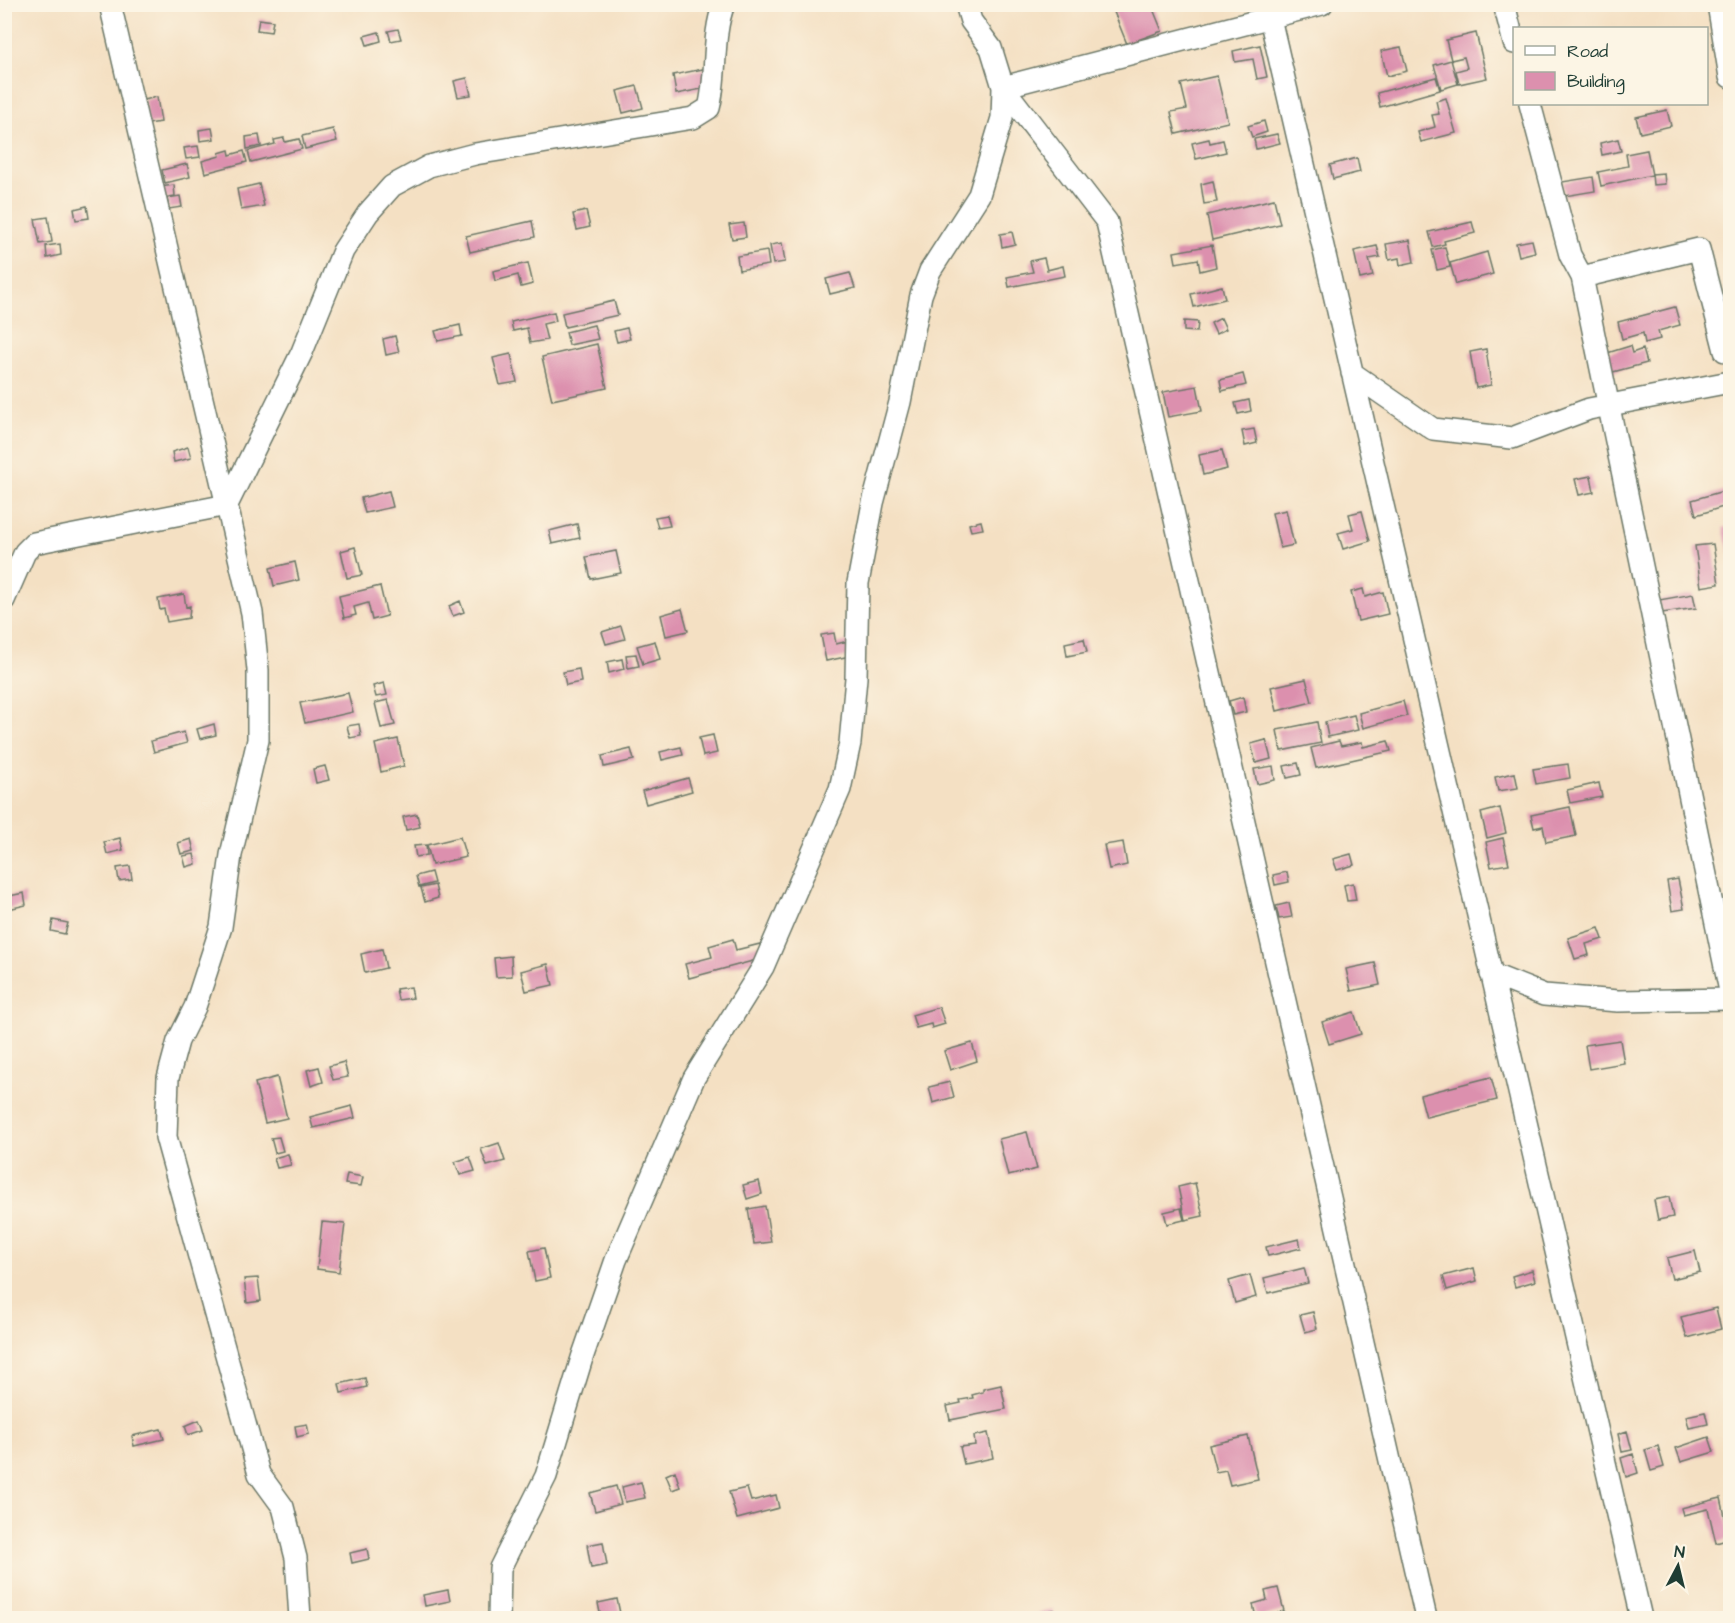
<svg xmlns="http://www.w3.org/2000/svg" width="1735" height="1623" font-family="'Architects Daughter',sans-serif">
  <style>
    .building { fill: #dc90ae }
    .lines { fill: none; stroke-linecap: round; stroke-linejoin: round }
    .street-casing { stroke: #6a7666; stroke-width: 24 }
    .street { stroke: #fff; stroke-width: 21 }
  </style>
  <rect width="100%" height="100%" fill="#fcf5e5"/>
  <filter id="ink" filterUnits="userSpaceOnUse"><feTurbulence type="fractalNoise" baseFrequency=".0167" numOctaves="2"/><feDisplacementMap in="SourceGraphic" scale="12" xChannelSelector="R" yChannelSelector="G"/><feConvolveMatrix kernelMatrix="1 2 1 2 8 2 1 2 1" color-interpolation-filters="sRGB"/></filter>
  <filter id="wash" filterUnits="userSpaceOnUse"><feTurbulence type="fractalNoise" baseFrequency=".008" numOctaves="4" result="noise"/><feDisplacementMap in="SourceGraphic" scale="24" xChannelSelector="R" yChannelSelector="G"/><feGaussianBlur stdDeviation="1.35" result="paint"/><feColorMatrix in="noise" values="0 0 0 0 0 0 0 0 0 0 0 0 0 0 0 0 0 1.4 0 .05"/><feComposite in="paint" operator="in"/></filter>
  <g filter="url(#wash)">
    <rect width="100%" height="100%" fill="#f4e0c3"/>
    <g id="blocks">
      <path class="building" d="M1118 4H1151L1162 31 1127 44 1112 7Z
        M259 19 273 21 271 32 257 30Z
        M398 29 401 39 391 41 388 31Z
        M379 32 381 41 367 45 364 36Z
        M1476 33 1487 78 1459 84 1456 71 1467 68 1464 57 1451 60 1446 40Z
        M1260 45 1267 77 1257 79 1253 59 1235 62 1233 51Z
        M1401 47 1407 71 1387 76 1381 51Z
        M1451 60 1458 84 1441 89 1434 65Z
        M708 68 712 87 676 94 673 75Z
        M1217 76 1228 122 1176 134 1171 112 1187 109 1181 84Z
        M1436 77 1440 90 1380 107 1377 93Z
        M467 78 471 95 458 97 454 81Z
        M637 86 643 108 623 113 617 91Z
        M157 97 161 122 148 124 144 100Z
        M1446 98 1456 133 1421 142 1418 132 1435 127 1432 115 1439 114 1436 101Z
        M1667 110 1671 126 1640 133 1636 117Z
        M1264 121 1267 132 1252 137 1248 126Z
        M212 128 214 139 200 141 199 130Z
        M333 129 337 141 305 149 302 136Z
        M1277 134 1280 143 1256 149 1254 139Z
        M259 135 261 146 247 149 246 137Z
        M284 138 285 142 299 139 302 149 251 162 248 151 275 144 274 140Z
        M1209 139 1210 143 1223 140 1226 152 1196 159 1192 143Z
        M1618 139 1621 151 1602 155 1600 143Z
        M198 146 200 157 186 159 184 148Z
        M229 150 230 155 244 151 247 162 205 173 202 161 220 156 219 153Z
        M1647 150 1652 175 1601 186 1598 172 1628 166 1626 154Z
        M1357 158 1360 172 1333 179 1330 165Z
        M187 164 190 177 165 183 162 170Z
        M1664 173 1665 184 1653 185 1652 174Z
        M1593 177 1595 191 1565 196 1562 182Z
        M1213 181 1217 202 1204 204 1201 184Z
        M259 184 264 206 241 210 237 189Z
        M174 185 175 196 162 198 160 187Z
        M180 196 182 207 169 209 167 198Z
        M1274 199 1280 224 1212 240 1207 215Z
        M87 206 89 218 76 220 74 209Z
        M586 211 590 227 577 230 573 214Z
        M48 217 52 242 40 244 35 219Z
        M532 221 535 237 470 252 466 236Z
        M1472 222 1475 233 1444 241 1445 244 1433 247 1429 232Z
        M744 223 746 237 732 239 729 225Z
        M1012 232 1015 244 1002 247 1000 234Z
        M1410 240 1414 262 1400 265 1399 258 1389 260 1386 244Z
        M1532 240 1535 252 1519 256 1516 243Z
        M782 243 785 262 773 264 770 245Z
        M60 244 61 255 47 258 46 246Z
        M1212 245 1216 267 1200 271 1198 259 1176 263 1174 252Z
        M1377 246 1380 257 1369 259 1373 276 1360 279 1354 251Z
        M1445 247 1450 267 1437 270 1432 250Z
        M767 251 769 265 739 270 737 256Z
        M1487 252 1493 274 1456 284 1450 263Z
        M1044 258 1047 270 1063 266 1065 276 1009 287 1007 277 1033 272 1030 261Z
        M528 263 533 284 521 287 518 275 495 281 493 271Z
        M850 273 855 288 830 294 826 279Z
        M1222 286 1225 299 1194 307 1191 294Z
        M614 301 618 315 565 327 562 313Z
        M1675 307 1680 325 1658 331 1660 339 1645 343 1643 333 1622 339 1618 322Z
        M554 312 556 321 543 324 547 340 530 343 527 328 513 331 511 322Z
        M1221 318 1226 329 1216 334 1211 323Z
        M1184 321 1198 322 1197 332 1184 331Z
        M460 325 462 336 438 341 435 331Z
        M594 325 598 339 569 345 566 332Z
        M627 328 630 339 617 342 614 331Z
        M395 336 399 352 386 355 383 339Z
        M597 344 607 388 552 400 542 357Z
        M1630 346 1632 353 1643 349 1647 363 1609 373 1604 354Z
        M1486 349 1491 385 1476 388 1470 352Z
        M511 354 517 382 500 385 493 358Z
        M1243 374 1246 385 1222 391 1220 380Z
        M1197 386 1202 411 1168 417 1163 392Z
        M1249 400 1251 411 1238 414 1235 403Z
        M1254 429 1257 443 1245 446 1242 431Z
        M188 447 191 458 174 462 172 452Z
        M1222 450 1227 469 1203 475 1199 455Z
        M1591 476 1594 492 1579 495 1575 479Z
        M1730 489V505L1696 515 1692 500Z
        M389 491 393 507 365 513 361 498Z
        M1286 510 1294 545 1280 548 1272 513Z
        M1362 511 1370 541 1343 549 1338 533 1353 529 1349 514Z
        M667 515 670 526 658 528 655 517Z
        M981 521 983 529 971 531 969 524Z
        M577 524 580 538 552 544 549 531Z
        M1730 526V555L1723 528Z
        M1713 544 1719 584 1701 587 1695 546Z
        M355 547 362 575 347 578 341 551Z
        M616 551 621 573 591 579 586 557Z
        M295 562 299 580 274 586 270 568Z
        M380 586 387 616 372 620 368 603 354 607 356 615 344 618 339 596Z
        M1363 589 1365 597 1383 592 1388 614 1358 621 1351 592Z
        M184 594 186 607 190 606 189 618 167 622 164 609 160 610 158 599Z
        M1693 594 1696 608 1662 613 1659 600Z
        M460 601 464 612 453 616 449 606Z
        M682 609 688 631 666 636 661 615Z
        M621 626 625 639 606 644 602 632Z
        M834 633 836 644 852 640 855 655 826 661 821 635Z
        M1084 639 1087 652 1067 656 1065 643Z
        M655 641 660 659 643 664 637 646Z
        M636 654 639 666 628 668 626 655Z
        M622 659 624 669 609 673 607 662Z
        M579 669 581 682 566 685 563 672Z
        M1306 679 1312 702 1277 711 1271 687Z
        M384 683 387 695 376 697 373 686Z
        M348 693 353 712 305 723 300 703Z
        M1243 697 1246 712 1233 715 1229 701Z
        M388 700 395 725 381 728 375 703Z
        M1403 701 1407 716 1363 728 1359 713Z
        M1354 715 1358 730 1328 737 1325 722Z
        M1317 722 1321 743 1281 751 1277 730Z
        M214 724 216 735 200 739 197 729Z
        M359 724 361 736 350 738 347 726Z
        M184 732 187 743 154 752 151 741Z
        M713 735 717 753 703 756 699 738Z
        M398 739 404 766 381 772 375 744Z
        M1266 740 1271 759 1256 763 1251 744Z
        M1339 741 1341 746 1362 742 1363 747 1388 741 1391 751 1316 768 1311 748Z
        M681 747 683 755 662 760 660 752Z
        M631 749 634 760 604 767 602 756Z
        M1298 763 1301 775 1287 778 1284 766Z
        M1568 764 1570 778 1536 784 1533 769Z
        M325 766 329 780 316 783 313 769Z
        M1273 766 1275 780 1257 784 1254 769Z
        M1515 773 1518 788 1498 791 1495 777Z
        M688 778 692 791 646 804 642 791Z
        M1599 783 1602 797 1570 803 1567 790Z
        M1570 807 1576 836 1546 842 1543 826 1534 828 1531 815Z
        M1500 808 1506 833 1487 838 1481 813Z
        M417 814 420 827 406 830 403 817Z
        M460 837 466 857 432 865 427 845Z
        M120 838 123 850 107 854 104 842Z
        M1503 838 1509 864 1491 867 1486 842Z
        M191 839 194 851 181 854 178 843Z
        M1123 842 1127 865 1109 869 1104 845Z
        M426 845 427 855 416 857 414 846Z
        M194 854 196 864 186 867 183 856Z
        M1351 854 1354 865 1337 870 1333 859Z
        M130 866 132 879 119 881 117 868Z
        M431 872 434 883 419 887 416 876Z
        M1287 872 1289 882 1275 885 1273 875Z
        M1678 879 1684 909 1672 911 1667 881Z
        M1353 883 1356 900 1347 901 1344 885Z
        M435 885 438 898 425 902 421 888Z
        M24 893 26 905 4 910V897Z
        M1289 903 1292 917 1279 919 1276 906Z
        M53 920 68 923 65 934 51 931Z
        M1599 928 1603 939 1586 944 1589 955 1575 959 1568 938Z
        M733 939 736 950 760 944 764 958 689 978 685 964 712 957 709 946Z
        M382 949 386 968 365 973 361 954Z
        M511 956 512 976 496 977 494 958Z
        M1375 963 1380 985 1351 991 1346 969Z
        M548 964 553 985 526 991 521 971Z
        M411 987 413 998 398 1000 396 989Z
        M939 1007 945 1024 932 1028 931 1024 916 1028 912 1015Z
        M1354 1012 1361 1034 1329 1044 1322 1022Z
        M1620 1040 1624 1063 1589 1069 1585 1045Z
        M972 1043 977 1061 950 1070 944 1051Z
        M344 1062 348 1077 333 1080 329 1066Z
        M319 1067 323 1082 311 1086 307 1070Z
        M277 1077 287 1118 265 1123 255 1083Z
        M1491 1077 1497 1100 1426 1117 1420 1095Z
        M950 1082 954 1097 933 1103 929 1087Z
        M352 1106 355 1118 313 1128 310 1117Z
        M1027 1132 1037 1169 1008 1176 999 1139Z
        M279 1137 283 1151 275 1153 271 1138Z
        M499 1143 505 1161 487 1166 481 1149Z
        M288 1154 291 1165 277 1168 274 1158Z
        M470 1157 475 1171 460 1175 455 1162Z
        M347 1174 363 1177 361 1186 345 1184Z
        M759 1181 762 1194 747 1199 743 1185Z
        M1195 1183 1203 1216 1185 1220 1178 1187Z
        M1669 1197 1673 1217 1658 1220 1654 1200Z
        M765 1206 771 1242 754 1244 748 1209Z
        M1181 1208 1184 1220 1167 1224 1164 1212Z
        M322 1222 345 1224 339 1272 317 1269Z
        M1299 1239 1301 1248 1268 1256 1266 1247Z
        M544 1248 550 1278 535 1281 529 1251Z
        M1695 1251 1700 1272 1672 1279 1667 1258Z
        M1304 1268 1308 1283 1268 1293 1264 1278Z
        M1474 1268 1477 1281 1447 1290 1443 1276Z
        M1532 1270 1535 1281 1515 1287 1512 1276Z
        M1250 1275 1256 1297 1235 1303 1229 1281Z
        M258 1278 261 1301 247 1303 244 1279Z
        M1716 1308 1721 1329 1687 1338 1681 1317Z
        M1313 1312 1317 1329 1305 1332 1300 1315Z
        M365 1378 367 1387 341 1393 339 1384Z
        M1001 1385 1006 1409 950 1420 947 1406 961 1403 960 1400 973 1398 972 1395 983 1392V1389Z
        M1705 1412 1708 1424 1689 1428 1686 1416Z
        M199 1420 203 1430 188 1435 185 1426Z
        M307 1424 309 1434 297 1437 295 1426Z
        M161 1429 164 1439 134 1446 132 1436Z
        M1627 1431 1632 1450 1622 1452 1618 1434Z
        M988 1433 993 1458 964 1464 960 1447 975 1445 974 1436Z
        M1248 1436 1258 1479 1230 1485 1226 1470 1216 1472 1209 1445Z
        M1709 1437 1714 1452 1681 1462 1676 1448Z
        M1658 1446 1664 1467 1651 1471 1645 1450Z
        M1633 1454 1638 1473 1626 1477 1621 1458Z
        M675 1471 680 1487 672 1490 666 1475Z
        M641 1482 645 1498 625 1502 622 1487Z
        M616 1486 621 1504 595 1511 590 1493Z
        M747 1488 751 1501 776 1495 779 1508 737 1519 729 1492Z
        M1721 1498 1730 1539 1716 1543 1708 1509 1683 1515 1681 1508Z
        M603 1542 607 1565 591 1568 587 1545Z
        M367 1549 369 1559 352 1563 350 1553Z
        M1278 1588 1284 1611 1256 1618 1253 1604 1267 1600 1265 1591Z
        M448 1590 450 1601 425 1606 423 1595Z
        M617 1599 621 1618H601L598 1603Z
        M1053 1610 1055 1618H1031L1038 1616V1613Z"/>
    </g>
  </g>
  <g filter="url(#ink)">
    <use href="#blocks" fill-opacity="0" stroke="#6a7666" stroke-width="1.5"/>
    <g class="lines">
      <g class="street-casing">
        <path id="street" d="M110 4 252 613 258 670V740L231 855 221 927 195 1007 178 1041 168 1078 166 1137 259 1474 283 1507 296 1558 300 1618
          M1322 4 1003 87 1107 222 1426 1618
          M1504 4 1514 43
          M1718 4 1730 77
          M1270 18 1641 1618
          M1530 104 1570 255 1582 277 1730 991
          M1582 277 1699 249 1725 351 1730 352
          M1352 373 1433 429 1512 438 1589 409 1730 382
          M227 505 302 352 343 251 368 213 392 186 429 166 475 154 693 118 709 108C718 74 711 37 724 4
          M4 600 25 552 34 543 227 505
          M1491 974 1544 995 1618 1001 1730 999
          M499 1618 500 1568 546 1476 582 1358 616 1260 694 1078 763 967 840 789 850 743 856 678 858 583 873 503 900 402 921 295 930 271 979 195 1002 118 1003 87 991 48 971 21 966 4"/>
      </g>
      <use href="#street" class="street"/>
    </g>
  </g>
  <rect width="1735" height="1623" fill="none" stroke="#fcf5e5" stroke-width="24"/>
  <rect x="1513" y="27" width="195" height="78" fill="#fcf5e5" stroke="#a4ab9e" stroke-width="1.5"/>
  <rect x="1525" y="46" width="30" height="9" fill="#ffffff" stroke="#a4ab9e" stroke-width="1.5"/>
  <text x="1567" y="57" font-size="18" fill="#1f3d34">Road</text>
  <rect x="1525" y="72" width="30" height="18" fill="#dc90ae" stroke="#a4ab9e" stroke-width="1.5"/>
  <text x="1567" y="87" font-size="18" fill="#1f3d34">Building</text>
  <g transform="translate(1678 1566) rotate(7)" stroke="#fcf5e5" stroke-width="4.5" paint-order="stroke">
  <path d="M0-4.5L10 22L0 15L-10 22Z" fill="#1f3d34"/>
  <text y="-9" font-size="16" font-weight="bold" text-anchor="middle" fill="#1f3d34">N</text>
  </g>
</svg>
